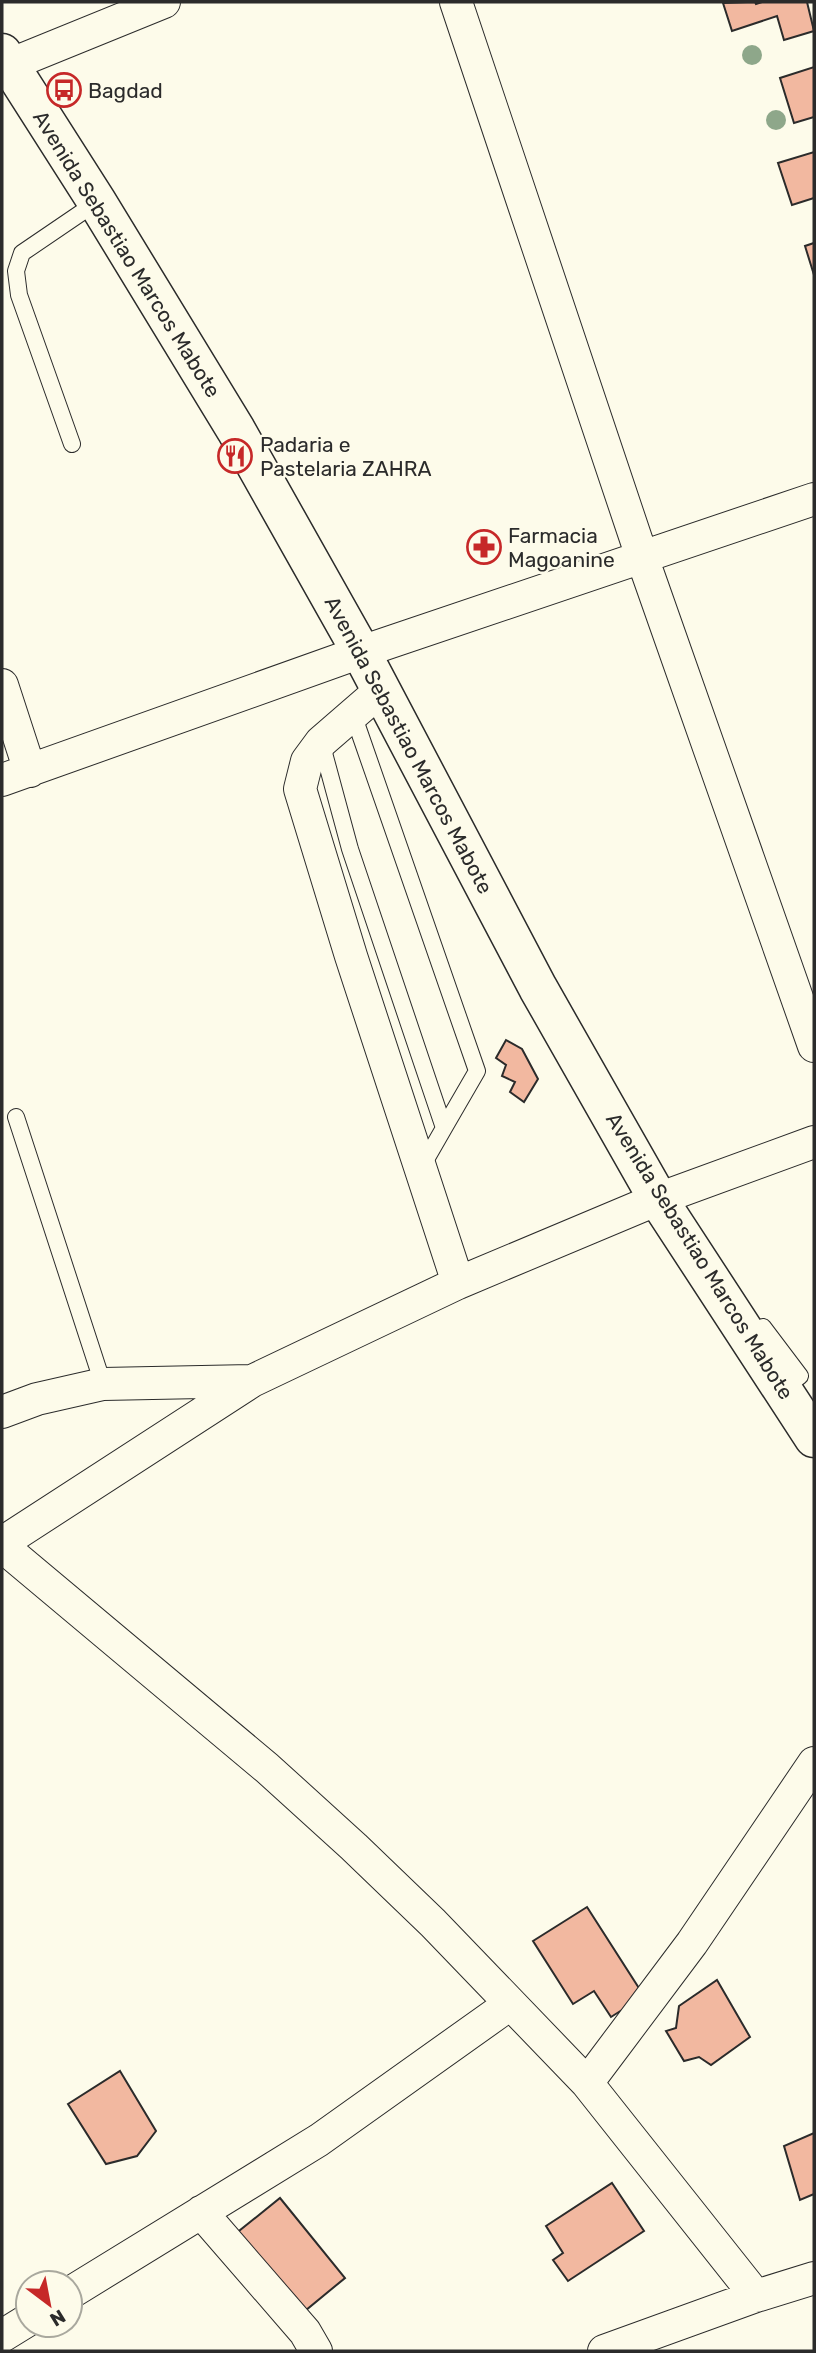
<svg xmlns="http://www.w3.org/2000/svg" width="816" height="2353" font-family="Rubik,sans-serif">
  <style>
    .building { fill: #f2b8a0; stroke: #2b2b2b; stroke-width: 2 }
    .lines { fill: none; stroke-linecap: round; stroke-linejoin: round }
    .service-casing { stroke: #2b2b2b; stroke-width: 18 }
    .minor-casing { stroke: #2b2b2b; stroke-width: 34 }
    .secondary-casing { stroke: #2b2b2b; stroke-width: 41 }
    .service { stroke: #fdfbea; stroke-width: 16 }
    .minor { stroke: #fdfbea; stroke-width: 32 }
    .secondary { stroke: #fdfbea; stroke-width: 38 }
    .tree { fill: #8ea78a }
    .labels { text-anchor: middle; dominant-baseline: central; stroke-width: 5; stroke-linejoin: round; paint-order: stroke }
    .poi-label { font-size: 21px; fill: #2b2b2b; stroke: #fdfbea; text-anchor: start }
    .street-label { font-size: 21px; fill: #2b2b2b; stroke: #fdfbea }
  </style>
  <rect width="100%" height="100%" fill="#fdfbea"/>
  <path class="building" d="M755 2 756 4 762 2H807L814 31 784 40 777 16 732 31 723 3Z
    M814 67V117L794 123 780 78Z
    M814 152V198L792 205 778 163Z
    M814 243V275L805 246Z
    M506 1040 522 1049 538 1079 524 1102 510 1092 515 1082 502 1076 506 1065 496 1058Z
    M587 1907 644 1996 611 2017 594 1991 573 2004 533 1941Z
    M717 1980 750 2037 711 2065 699 2057 684 2061 666 2031 676 2028 679 2006Z
    M120 2071 156 2131 137 2156 106 2164 68 2104Z
    M814 2133V2194L800 2200 784 2146Z
    M612 2183 644 2231 568 2281 553 2260 563 2253 546 2226Z
    M280 2198 345 2278 300 2315 234 2235Z"/>
  <g class="lines">
    <g class="service-casing">
      <path id="service" d="M72 444 19 295 16 271 22 253 97 202
        M353 714 477 1071 444 1128
        M321 742 350 849 444 1128 421 1168
        M16 1117 103 1384
        M763 1327 800 1376 783 1389"/>
    </g>
    <g class="minor-casing">
      <path id="minor" d="M456 2 642 557 814 1046
        M9 65 164 2
        M2 685 30 771
        M381 690 321 742 307 761 300 789 351 956 458 1283
        M2 780 361 652 814 499
        M2 1412 37 1399 103 1384 251 1381
        M2 1543 252 1381 458 1283 658 1199 814 1142
        M2 1546 267 1768 354 1847 433 1923 587 2083 756 2296
        M587 2083 692 1943 814 1763
        M201 2212 305 2332 316 2351
        M70 2293 319 2140 510 2004
        M2 2336 28 2320
        M604 2351 756 2296 814 2278"/>
    </g>
    <g class="secondary-casing">
      <path id="secondary" d="M2 53 97 202 236 430 361 652 538 988 658 1199 814 1438"/>
    </g>
    <use href="#service" class="service"/>
    <use href="#minor" class="minor"/>
    <use href="#secondary" class="secondary"/>
  </g>
  <g class="tree">
    <circle cx="752" cy="55" r="10"/>
    <circle cx="776" cy="120" r="10"/>
  </g>
  <defs>
    <g id="bus-ring" transform="scale(1.75)"><circle r="9.5" fill="#fdfbea" stroke="#c62828" stroke-width="1.5"/><path d="M-5-6H5V4H4V6H2V4H-2V6H-4V4H-5ZM-3.5-4V0h7V-4ZM-3.5 1.2v1.5H-2V1.2ZM2 1.2v1.5H3.5V1.2Z" fill="#c62828"/></g>
    <g id="restaurant-ring" transform="scale(1.75)"><circle r="9.5" fill="#fdfbea" stroke="#c62828" stroke-width="1.5"/><path d="M-5-6h1v4h1v-4h1v4h1v-4h1v5L-1.5 .5V6h-2V.5L-5-1ZM5-6V6H3V1.5H1.5Q1.5-4 5-6Z" fill="#c62828"/></g>
    <g id="pharmacy-ring" transform="scale(1.75)"><circle r="9.5" fill="#fdfbea" stroke="#c62828" stroke-width="1.5"/><path d="M-2-6h4v4h4v4h-4v4h-4v-4h-4v-4h4Z" fill="#c62828"/></g>
  </defs>
  <g fill-rule="evenodd">
    <use href="#bus-ring" x="64" y="90"/>
    <use href="#restaurant-ring" x="235" y="456"/>
    <use href="#pharmacy-ring" x="484" y="547"/>
  </g>
  <g class="labels">
    <g class="poi-label">
      <text x="88" y="90">Bagdad</text>
      <text x="260" y="444">Padaria e<tspan x="260" dy="24">Pastelaria ZAHRA</tspan></text>
      <text x="508" y="535">Farmacia<tspan x="508" dy="24">Magoanine</tspan></text>
    </g>
    <g class="street-label">
      <text transform="translate(127 254) rotate(58)">Avenida Sebastiao Marcos Mabote</text>
      <text transform="translate(409 745) rotate(62)">Avenida Sebastiao Marcos Mabote</text>
      <text transform="translate(700 1256) rotate(58)">Avenida Sebastiao Marcos Mabote</text>
    </g>
  </g>
  <rect width="816" height="2353" fill="none" stroke="#2b2b2b" stroke-width="7"/>
  <g transform="translate(49 2304) rotate(148)"><circle r="33" fill="#fdfbea" stroke="#a9a89e" stroke-width="2"/>
  <path d="M0-5L12 26L0 18L-12 26Z" fill="#c62828"/>
  <text y="-10" font-size="19" font-weight="bold" text-anchor="middle" fill="#2b2b2b">N</text>
  </g>
</svg>
